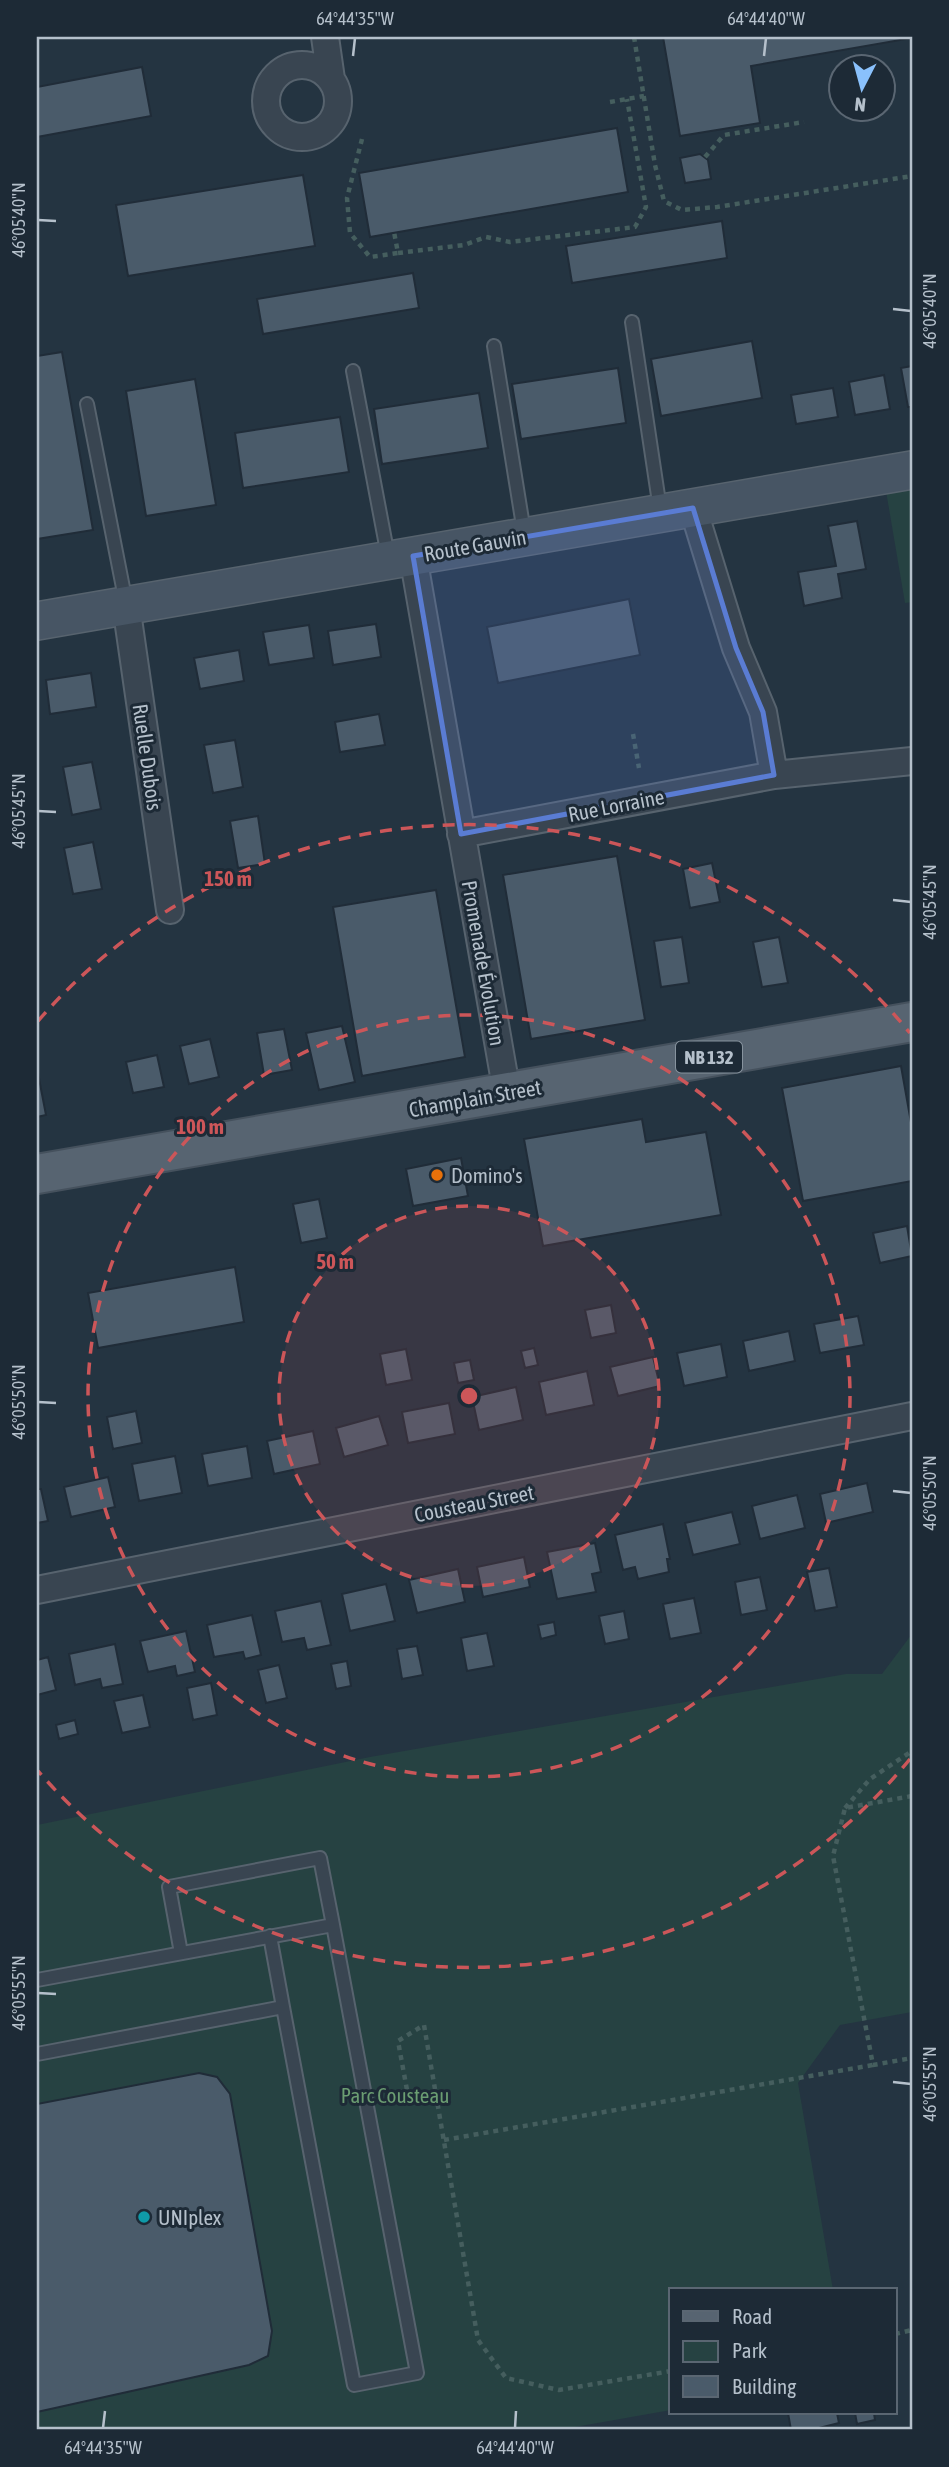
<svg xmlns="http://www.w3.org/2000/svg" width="949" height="2467" font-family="'Asap Condensed',sans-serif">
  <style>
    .green { fill: #264242 }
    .building { fill: #4a5b6a; stroke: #202c38; stroke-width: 2 }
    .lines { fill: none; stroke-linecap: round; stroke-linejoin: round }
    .lane-casing { stroke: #57636e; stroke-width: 16 }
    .street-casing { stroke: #57636e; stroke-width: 30 }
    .secondary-casing { stroke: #57636e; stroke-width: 40 }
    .primary-casing { stroke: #45515d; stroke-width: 42 }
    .path { stroke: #455e5e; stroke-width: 4.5; stroke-dasharray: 5 5; stroke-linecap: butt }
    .lane { stroke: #394551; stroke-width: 12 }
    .street { stroke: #394551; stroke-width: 26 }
    .secondary { stroke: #475564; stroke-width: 37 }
    .primary { stroke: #576471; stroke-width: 38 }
    .marked { fill: #5a7cd3; fill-opacity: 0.2; stroke: #5a7cd3; stroke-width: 5; stroke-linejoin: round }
    .ticks { fill: none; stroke: #b5c0cb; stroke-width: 2.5 }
    .ring { fill: none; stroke: #cc5659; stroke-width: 3.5; stroke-dasharray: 12 9 }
    .food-dot { fill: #e8710a; stroke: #1d2a36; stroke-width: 2.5 }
    .culture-dot { fill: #0f9aa8; stroke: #1d2a36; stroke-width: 2.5 }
    .labels { text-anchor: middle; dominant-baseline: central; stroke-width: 6; stroke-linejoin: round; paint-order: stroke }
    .shield { fill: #1d2a36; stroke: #87939e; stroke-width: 2 }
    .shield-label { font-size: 19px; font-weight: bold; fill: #b5c0cb }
    .street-label { font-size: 21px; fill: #b5c0cb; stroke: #1d2a36 }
    .poi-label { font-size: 21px; fill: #b5c0cb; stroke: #1d2a36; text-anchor: start }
    .park-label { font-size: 21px; fill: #6b9d72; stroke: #1d2a36 }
    .centre { fill: #cc5659; stroke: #1d2a36; stroke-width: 3.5 }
    .ring-label { font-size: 21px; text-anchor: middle; font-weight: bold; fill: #cc5659; stroke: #1d2a36; stroke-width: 6; stroke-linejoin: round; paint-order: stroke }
    .neatline { fill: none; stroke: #b5c0cb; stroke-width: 2.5 }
    .ticks-label { font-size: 18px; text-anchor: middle; fill: #b5c0cb }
  </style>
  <rect width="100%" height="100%" fill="#243441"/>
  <path class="green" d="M912 486V602L905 603 886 491Z
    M912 1634V2012L840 2025 798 2083 833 2290H671V2410L558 2430H37V1825L370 1757 846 1674H882Z"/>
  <path class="building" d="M663 37H912V38L751 66 760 123 680 136Z
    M142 67 151 116 37 137V87Z
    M617 128 628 192 370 237 359 173Z
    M700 154 708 160 711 179 685 183 680 158Z
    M303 175 315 246 128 276 116 205Z
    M722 221 727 258 572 283 566 246Z
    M413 273 419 308 263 334 257 299Z
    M752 341 762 398 661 416 651 359Z
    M62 352 93 530 37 539V356Z
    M912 366V407H908L901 368Z
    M618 368 626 423 521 439 512 384Z
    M884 375 890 409 855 415 849 382Z
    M195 379 216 505 146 516 126 391Z
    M833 388 838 417 796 424 791 395Z
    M479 393 488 448 382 464 374 409Z
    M340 417 349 472 243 488 235 433Z
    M857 521 866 569 838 574 842 598 804 606 798 572 836 566 828 526Z
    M629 599 640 655 498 683 487 627Z
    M376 624 381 657 333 665 328 631Z
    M309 625 314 658 269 665 263 632Z
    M239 650 244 681 200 689 194 658Z
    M91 673 96 707 50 714 46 680Z
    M379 714 385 745 340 752 335 722Z
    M235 740 243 787 213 793 204 745Z
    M92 762 101 809 72 815 63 767Z
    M258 816 265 864 238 868 230 821Z
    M93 842 102 889 73 894 64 848Z
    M617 856 645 1020 531 1039 503 875Z
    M712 863 720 902 690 908 683 869Z
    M436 890 465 1057 362 1076 333 907Z
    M682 937 689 983 661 987 654 941Z
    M779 937 788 983 762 987 753 942Z
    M342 1026 355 1082 319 1090 306 1033Z
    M284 1029 292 1070 264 1075 257 1033Z
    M210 1039 219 1077 189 1084 180 1046Z
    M157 1055 164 1087 133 1093 126 1062Z
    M901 1066 912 1128V1181L803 1201 782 1088Z
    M37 1068 46 1115 37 1117Z
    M642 1119 646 1142 706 1132 721 1215 543 1246 524 1139Z
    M461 1158 468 1196 413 1206 406 1169Z
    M319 1199 327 1238 301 1243 293 1204Z
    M907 1226 912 1256 880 1263 873 1233Z
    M235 1267 244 1322 98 1348 88 1293Z
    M611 1305 616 1333 591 1338 585 1310Z
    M858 1316 864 1345 820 1353 814 1324Z
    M789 1331 795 1361 749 1371 743 1341Z
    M721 1344 727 1377 684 1386 677 1353Z
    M534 1348 538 1365 525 1368 521 1351Z
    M406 1349 412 1380 386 1385 380 1354Z
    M653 1357 660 1386 618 1396 610 1367Z
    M470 1360 474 1380 458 1383 454 1363Z
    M587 1371 594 1405 546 1415 539 1382Z
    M516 1387 523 1420 479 1430 472 1397Z
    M449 1403 455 1434 408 1443 402 1412Z
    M136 1411 142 1443 113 1449 107 1417Z
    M379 1416 388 1445 344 1457 336 1428Z
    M313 1431 320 1464 274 1474 267 1441Z
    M247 1446 252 1478 208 1486 202 1454Z
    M175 1456 182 1493 139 1501 132 1464Z
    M108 1477 115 1507 71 1517 64 1487Z
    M867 1483 873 1512 826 1523 820 1494Z
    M37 1489H41L48 1521 37 1523Z
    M797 1495 805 1528 760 1539 752 1506Z
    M732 1512 740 1544 693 1555 685 1523Z
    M663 1524 670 1559H667L669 1572 638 1579 635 1567 623 1570 615 1535Z
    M595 1543 601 1572 592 1574 596 1592 557 1599 547 1552Z
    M524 1557 530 1587 483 1597 477 1567Z
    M829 1568 837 1607 815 1611 807 1572Z
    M458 1569 465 1602 417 1613 409 1580Z
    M760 1577 767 1610 741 1615 735 1582Z
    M386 1584 395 1621 350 1631 342 1594Z
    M694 1598 701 1633 670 1639 663 1604Z
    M321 1601 331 1645 307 1650 304 1638 282 1642 275 1611Z
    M624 1611 629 1639 605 1644 599 1616Z
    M252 1615 261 1655 245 1659 243 1652 214 1657 207 1625Z
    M554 1622 556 1635 541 1639 538 1625Z
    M186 1631 195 1672 177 1676 175 1666 148 1672 140 1641Z
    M487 1633 494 1666 467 1671 461 1638Z
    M115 1644 123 1684 102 1688 100 1679 75 1685 69 1654Z
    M417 1646 423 1675 402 1679 397 1649Z
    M48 1657 56 1690 37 1695V1660Z
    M347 1661 351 1686 336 1689 331 1664Z
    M279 1665 287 1698 266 1703 258 1670Z
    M211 1683 217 1715 193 1720 187 1688Z
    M143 1695 150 1727 122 1733 114 1701Z
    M75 1720 78 1734 59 1739 56 1725Z
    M199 2073 217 2077 230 2094 272 2331 268 2356 249 2365 37 2412V2104Z
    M788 2413H837L839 2423 811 2430H791Z
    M855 2413H874L875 2420 857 2424Z"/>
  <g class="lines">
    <g class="lane-casing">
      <path id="lane" d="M632 322 660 509
        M494 346 524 532
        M353 371 388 556
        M87 404 126 603
        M270 1936 283 2007
        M181 1953 169 1887 320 1858 333 1925
        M37 1980 333 1925 417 2373 354 2385 283 2007 37 2054"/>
    </g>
    <g class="street-casing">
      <path id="street" d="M325 37 331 79
        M266 101a36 36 0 1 1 72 0a36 36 0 1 1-72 0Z
        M413 556 507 1093
        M126 605 170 910
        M774 775 912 761
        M461 834 774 775 763 712 736 648 693 508
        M37 1590 912 1416"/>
    </g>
    <g class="secondary-casing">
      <path id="secondary" d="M37 621 912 470"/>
    </g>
    <g class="primary-casing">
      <path id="primary" d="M37 1174 912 1022"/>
    </g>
    <path class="path" d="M634 37 655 165 664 201 682 210 717 207 912 176
      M610 102 644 96
      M362 139 347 198 350 233 370 257 398 253 394 232
      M705 157 724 135 804 122
      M398 253 464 245 486 237 510 242 635 227 646 207 627 99
      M633 734 639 768
      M912 1796 845 1808 833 1856 873 2065 912 2058
      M845 1808 870 1779 912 1751
      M398 2093 407 2090 398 2041 424 2025 478 2340 506 2378 559 2390 671 2371
      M444 2140 873 2065
      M895 2334 912 2330"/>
    <use href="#lane" class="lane"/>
    <use href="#street" class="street"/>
    <use href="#secondary" class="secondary"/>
    <use href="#primary" class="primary"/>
  </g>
  <path class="marked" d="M693 508 736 648 763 712 774 775 461 834 413 556Z"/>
  <path class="ticks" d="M353 56 355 38M764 56 766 38M38 220 56 221M893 309 911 311M38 811 56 812M893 900 911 902M38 1402 56 1403M893 1491 911 1493M38 1993 56 1994M893 2082 911 2084M103 2428 105 2411M515 2428 516 2411"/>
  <circle cx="469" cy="1396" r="190" fill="#cc5659" fill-opacity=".12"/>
  <g class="ring">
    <circle cx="469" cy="1396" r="190"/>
    <circle cx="469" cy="1396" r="381"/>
    <path d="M910 1759A571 571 0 0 1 38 1771M38 1021A571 571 0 0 1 910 1033"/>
  </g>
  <circle class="food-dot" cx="437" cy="1175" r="7"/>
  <circle class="culture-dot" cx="144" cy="2217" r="7"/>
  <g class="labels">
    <rect class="shield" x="676" y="1041.5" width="66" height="31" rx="5"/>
    <g class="shield-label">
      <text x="709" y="1057">NB 132</text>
    </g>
    <g class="street-label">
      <text transform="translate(475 545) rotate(-10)">Route Gauvin</text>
      <text transform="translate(148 757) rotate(82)">Ruelle Dubois</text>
      <text transform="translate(616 805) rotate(-11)">Rue Lorraine</text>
      <text transform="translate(484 963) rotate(80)">Promenade Évolution</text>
      <text transform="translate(475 1098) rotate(-10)">Champlain Street</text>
      <text transform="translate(474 1503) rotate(-11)">Cousteau Street</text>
    </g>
    <g class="poi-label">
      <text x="451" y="1175">Domino's</text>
      <text x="158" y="2217">UNIplex</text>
    </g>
    <g class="park-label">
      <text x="395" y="2095">Parc Cousteau</text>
    </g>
  </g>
  <circle cx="469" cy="1396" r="10" class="centre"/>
  <g class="ring-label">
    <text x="228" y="886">150 m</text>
    <text x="200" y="1134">100 m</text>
    <text x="335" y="1269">50 m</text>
  </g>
  <rect width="949" height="2467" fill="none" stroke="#1d2a36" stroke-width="77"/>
  <rect x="669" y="2288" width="228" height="126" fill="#1d2a36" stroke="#5a6672" stroke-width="2"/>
  <rect x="683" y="2311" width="35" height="10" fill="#576471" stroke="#5a6672" stroke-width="2"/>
  <text x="732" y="2324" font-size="21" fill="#b5c0cb">Road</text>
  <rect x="683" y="2341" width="35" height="21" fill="#264242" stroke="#5a6672" stroke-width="2"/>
  <text x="732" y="2358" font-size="21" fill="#b5c0cb">Park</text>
  <rect x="683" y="2376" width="35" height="21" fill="#4a5b6a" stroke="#5a6672" stroke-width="2"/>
  <text x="732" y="2394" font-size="21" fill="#b5c0cb">Building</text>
  <g transform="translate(862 88) rotate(186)"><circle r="33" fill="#1d2a36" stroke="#5a6672" stroke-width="2"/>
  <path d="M0-5L12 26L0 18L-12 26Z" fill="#8ac1fc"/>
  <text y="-10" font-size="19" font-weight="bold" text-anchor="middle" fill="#b5c0cb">N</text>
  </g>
  <rect x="38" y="38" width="873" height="2390" class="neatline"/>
  <g class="ticks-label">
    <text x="355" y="25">64°44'35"W</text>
    <text x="766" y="25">64°44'40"W</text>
    <text transform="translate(19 220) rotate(-90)" y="6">46°05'40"N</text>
    <text transform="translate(930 311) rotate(-90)" y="6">46°05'40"N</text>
    <text transform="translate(19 811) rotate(-90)" y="6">46°05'45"N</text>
    <text transform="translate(930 902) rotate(-90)" y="6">46°05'45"N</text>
    <text transform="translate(19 1402) rotate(-90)" y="6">46°05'50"N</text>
    <text transform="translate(930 1493) rotate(-90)" y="6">46°05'50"N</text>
    <text transform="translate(19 1993) rotate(-90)" y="6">46°05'55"N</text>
    <text transform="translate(930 2084) rotate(-90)" y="6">46°05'55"N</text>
    <text x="103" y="2454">64°44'35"W</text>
    <text x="515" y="2454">64°44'40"W</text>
  </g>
</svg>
